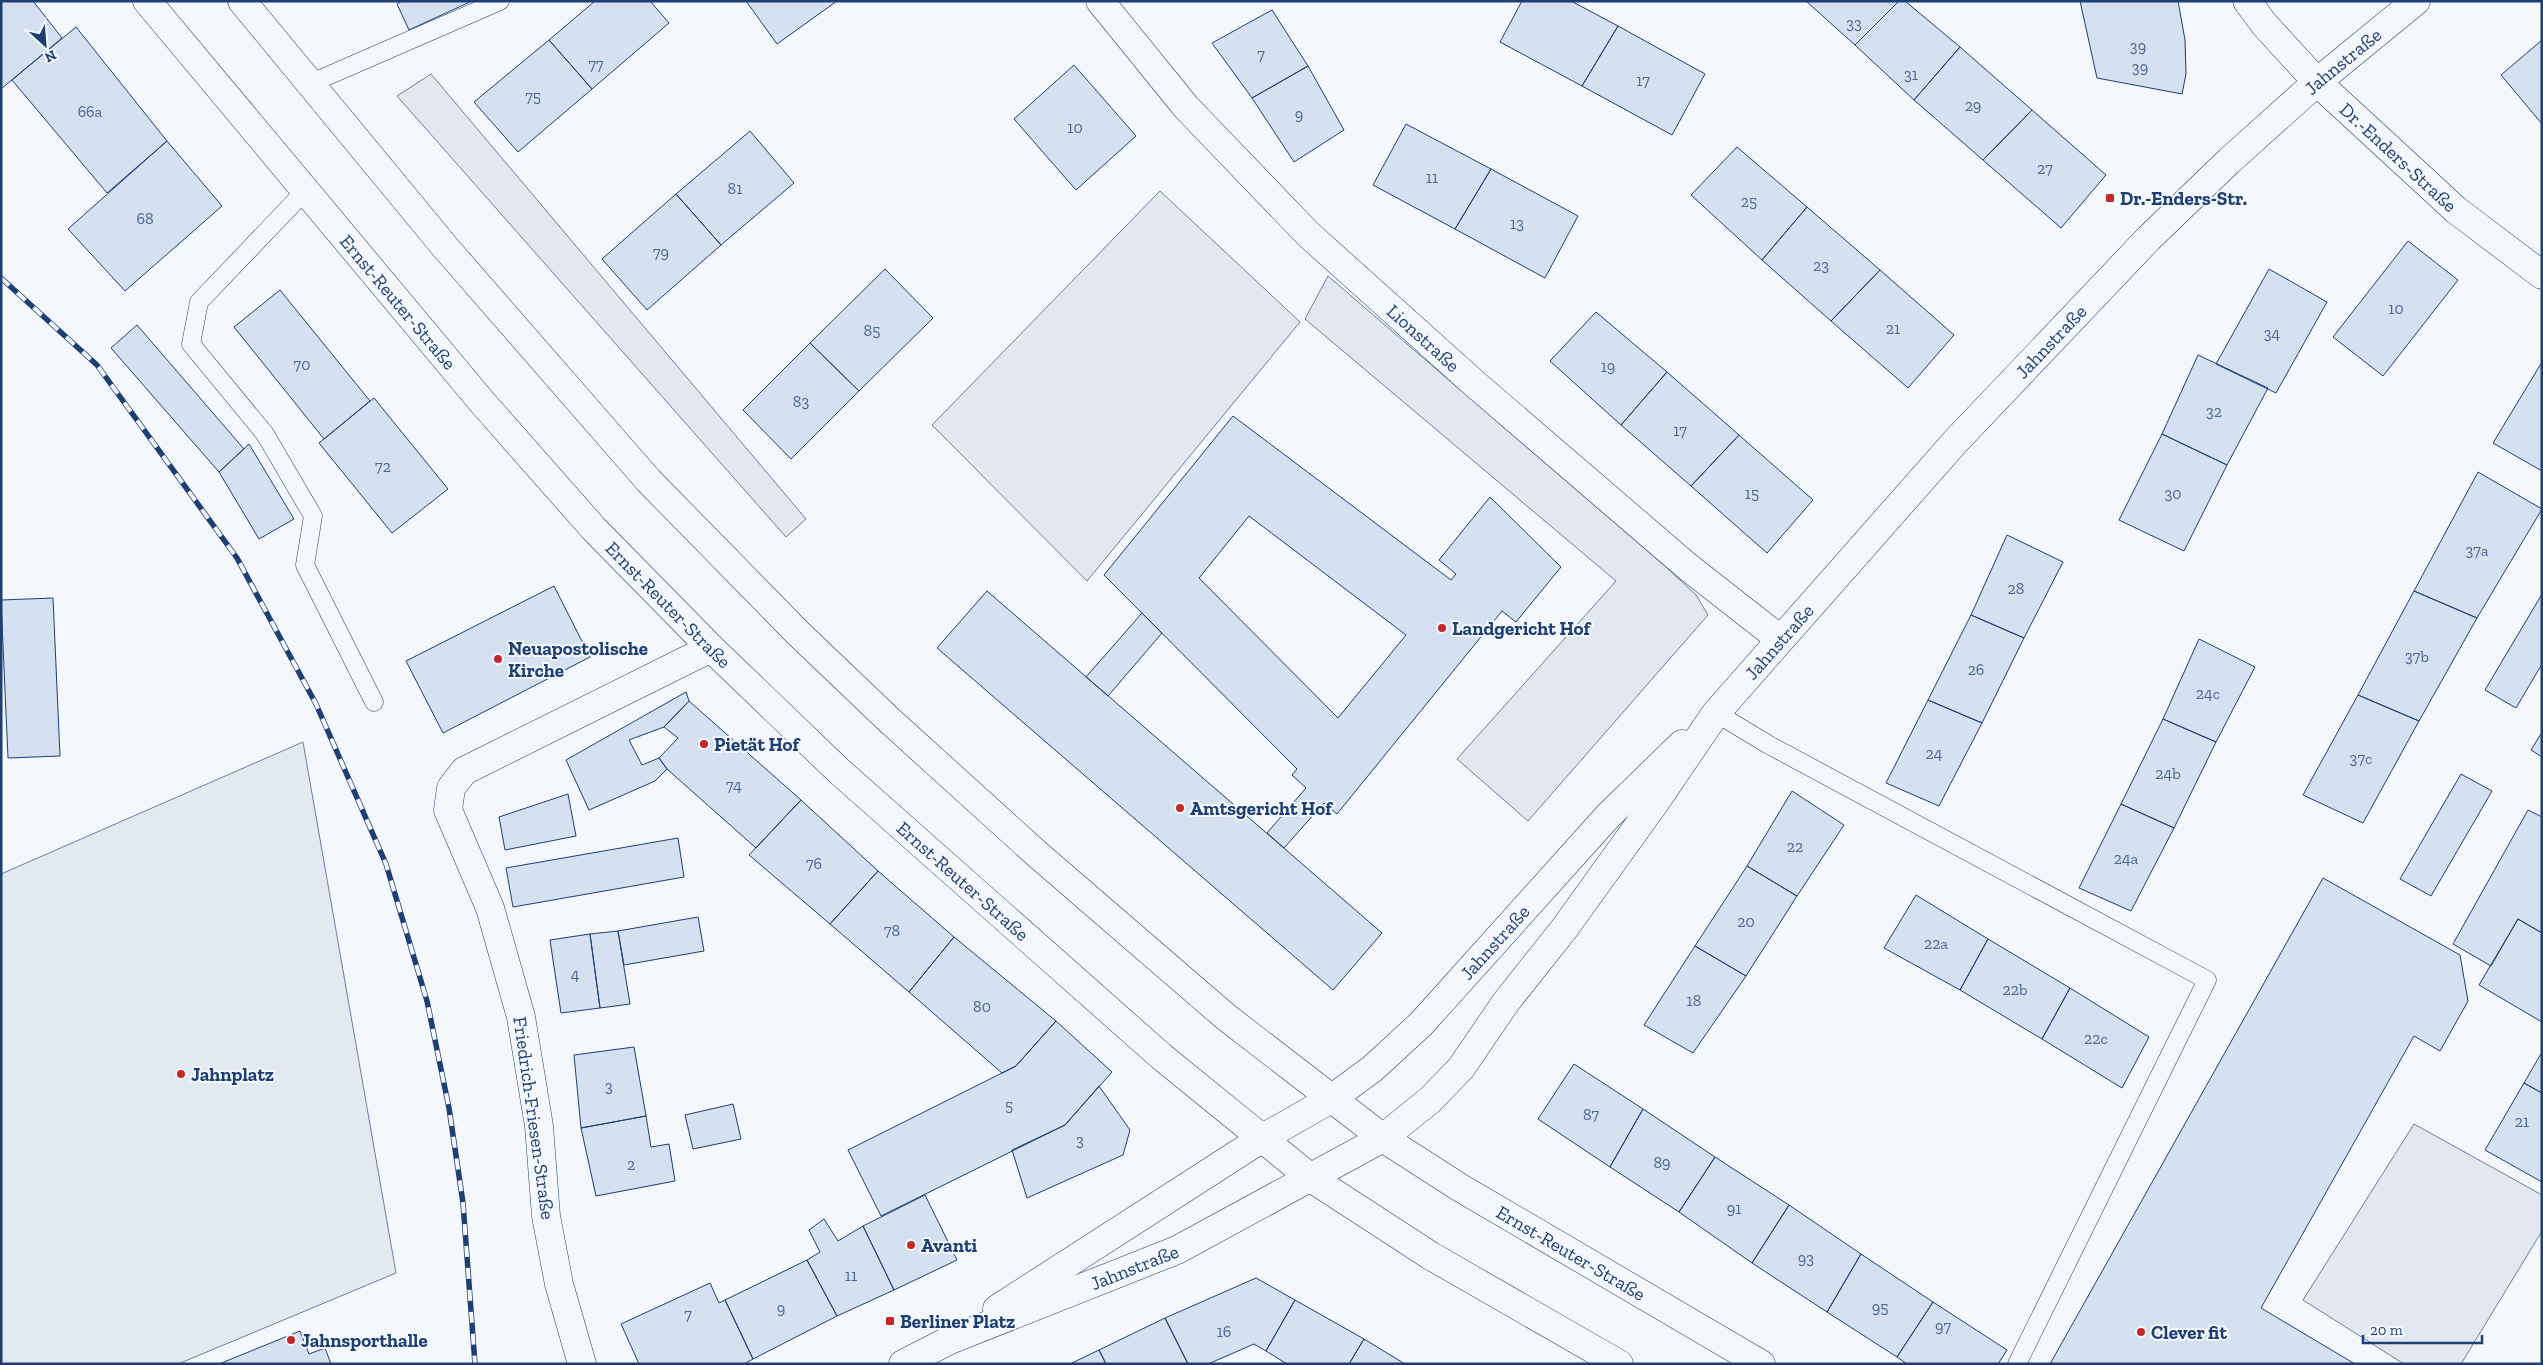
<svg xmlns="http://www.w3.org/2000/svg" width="2543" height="1365" font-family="'Zilla Slab',serif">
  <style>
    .green { fill: #e3e9f0; stroke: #687fa3 }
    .parking { fill: #e3e8f0; stroke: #687fa3 }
    .building { fill: #d5e0f0; stroke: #1d3f73; fill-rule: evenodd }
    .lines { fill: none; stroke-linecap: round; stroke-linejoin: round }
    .lane-casing { stroke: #1d3f73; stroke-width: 19 }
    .street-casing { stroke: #1d3f73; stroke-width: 29 }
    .secondary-casing { stroke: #1d3f73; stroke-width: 29 }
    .primary-casing { stroke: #1d3f73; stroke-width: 29 }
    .lane { stroke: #f4f7fb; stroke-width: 18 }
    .street { stroke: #f4f7fb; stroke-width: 28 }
    .secondary { stroke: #f4f7fb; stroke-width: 28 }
    .primary { stroke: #f4f7fb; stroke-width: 28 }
    .rail-casing { stroke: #1d3f73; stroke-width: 5.5 }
    .rail { stroke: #f4f7fb; stroke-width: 4; stroke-dasharray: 11; stroke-linecap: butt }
    .poi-dot { fill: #c62828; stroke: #f4f7fb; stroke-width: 2 }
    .labels { text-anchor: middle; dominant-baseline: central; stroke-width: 4; stroke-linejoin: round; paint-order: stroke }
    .number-label { font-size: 16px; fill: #4b6792 }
    .street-label { font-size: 19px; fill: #1d3f73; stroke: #f4f7fb }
    .poi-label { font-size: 19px; font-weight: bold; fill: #1d3f73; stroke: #f4f7fb; text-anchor: start }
  </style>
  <rect width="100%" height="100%" fill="#f4f7fb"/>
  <path class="green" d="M303 742 396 1273 178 1364H1V874Z"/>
  <path class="parking" d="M431 74 806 519 786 537 397 96Z
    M1160 191 1300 322 1087 581 932 425Z
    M1328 276 1666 567 1696 595 1708 615 1528 821 1457 759 1616 581 1305 319Z
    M2414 1124 2542 1195V1231L2461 1364H2404L2303 1300Z"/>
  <path class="building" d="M1 1H33L62 38 1 89Z
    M402 1H472L409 30 397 4Z
    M595 1H650L669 23 592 89 549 40Z
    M746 1H837L777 44Z
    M1522 1H1571L1618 26 1582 86 1500 42Z
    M1806 1H1899L1855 45Z
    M1899 1H1905L1960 47 1914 100 1855 45Z
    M2080 1H2178L2185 40 2186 74 2182 94 2097 78Z
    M1272 10 1308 66 1252 98 1212 43Z
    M1618 26 1705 74 1672 135 1582 86Z
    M76 27 167 141 107 193 12 80Z
    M549 40 592 89 518 152 474 102Z
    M2542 40V124L2501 75Z
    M1960 47 2032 110 1983 160 1914 100Z
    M1074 65 1136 136 1076 190 1014 119Z
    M1308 66 1344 130 1294 162 1252 98Z
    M2032 110 2106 175 2061 228 1983 160Z
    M1406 124 1491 169 1455 229 1373 185Z
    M750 131 794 183 721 245 676 194Z
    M167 141 222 206 125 291 68 229Z
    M1737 147 1807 207 1762 260 1691 195Z
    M1491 169 1578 216 1545 278 1455 229Z
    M676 194 721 245 647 310 602 259Z
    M1807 207 1880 270 1831 321 1762 260Z
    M2408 241 2458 280 2383 376 2333 337Z
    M885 269 933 318 859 391 810 343Z
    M2269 269 2327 302 2276 393 2216 364Z
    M1880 270 1954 335 1908 388 1831 321Z
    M280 290 370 401 324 439 234 327Z
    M1596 312 1667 372 1621 425 1550 361Z
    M137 325 244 449 219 472 111 348Z
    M810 343 859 391 791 459 743 410Z
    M2198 355 2268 388 2227 465 2162 434Z
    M2542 362V471L2493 443Z
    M1667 372 1739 435 1691 486 1621 425Z
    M374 398 448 489 392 533 319 443Z
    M1233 416 1451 580 1456 574 1439 560 1490 497 1561 567 1516 622 1502 611 1337 814 1324 803 1284 848 1267 833 1306 788 1292 775 1297 769 1104 575ZM1249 516 1406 635 1338 718 1199 578Z
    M2162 434 2227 465 2184 551 2119 520Z
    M1739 435 1813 500 1767 553 1691 486Z
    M249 444 294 519 259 539 219 472Z
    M2478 472 2542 509 2477 618 2414 591Z
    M2007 535 2063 562 2024 638 1971 615Z
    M554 586 590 657 443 733 406 661Z
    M987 591 1382 933 1333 990 937 648Z
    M2414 591 2477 618 2419 721 2358 695Z
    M2542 594V664L2516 708 2485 690Z
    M53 598 60 756 8 758 1 600Z
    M1142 613 1162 633 1108 696 1086 677Z
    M1971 615 2024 638 1982 723 1928 700Z
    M2199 639 2255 667 2216 742 2163 719Z
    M686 692 689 701 664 727 629 740 642 765 659 758 667 769 655 781 589 810 566 760Z
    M2358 695 2419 721 2363 823 2303 795Z
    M1928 700 1982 723 1939 806 1886 783Z
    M689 701 801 800 756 848 667 769 659 758 678 738 664 727Z
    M2163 719 2216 742 2174 828 2121 804Z
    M2542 732V757L2531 750Z
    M2461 774 2492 791 2431 896 2400 879Z
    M1792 791 1844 825 1797 896 1747 866Z
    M568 794 576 836 505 850 499 817Z
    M801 800 878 871 830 924 749 855Z
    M2121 804 2174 828 2131 911 2079 888Z
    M2528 810 2542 817V933L2518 919 2491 966 2453 944Z
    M678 838 684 877 513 907 506 868Z
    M1747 866 1797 896 1746 976 1695 946Z
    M878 871 954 937 909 992 830 924Z
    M2323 878 2460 955 2468 1001 2440 1051 2414 1036 2261 1308 2355 1364H2050Z
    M1916 895 1988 939 1960 990 1884 948Z
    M698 917 704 951 624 965 618 931Z
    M2518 919 2542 933V1022L2479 985Z
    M618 931 630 1004 600 1008 590 934Z
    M590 934 600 1008 561 1013 550 940Z
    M954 937 1056 1021 1016 1066 1002 1073 909 992Z
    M1988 939 2070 988 2042 1039 1960 990Z
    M1695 946 1746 976 1693 1053 1644 1025Z
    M2070 988 2149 1037 2122 1088 2042 1039Z
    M1056 1021 1112 1072 1065 1125 881 1216 848 1150 1016 1066Z
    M634 1047 646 1116 581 1128 574 1055Z
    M2542 1052V1093L2524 1083Z
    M1574 1064 1643 1109 1610 1167 1538 1119Z
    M2524 1083 2542 1093V1182L2485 1150Z
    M1099 1086 1130 1130 1123 1155 1027 1198 1012 1150 1065 1125Z
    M733 1104 741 1139 693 1149 685 1115Z
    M1643 1109 1715 1157 1679 1212 1610 1167Z
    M646 1116 651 1147 669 1144 675 1181 596 1196 581 1128Z
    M1715 1157 1789 1205 1752 1263 1679 1212Z
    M925 1195 957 1260 894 1290 863 1226Z
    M1789 1205 1861 1254 1827 1312 1752 1263Z
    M824 1219 838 1241 863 1226 894 1290 837 1316 807 1260 820 1252 809 1230Z
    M1861 1254 1933 1302 1897 1357 1827 1312Z
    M807 1260 837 1316 753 1359 725 1300Z
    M1256 1278 1295 1300 1266 1351 1254 1344 1208 1364H1188L1165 1318Z
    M710 1283 719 1303 725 1300 753 1359 744 1364H639L621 1324Z
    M1295 1300 1364 1339 1349 1364H1287L1266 1351Z
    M1933 1302 2007 1350 1998 1364H1907L1897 1357Z
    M1165 1318 1188 1364H1106L1099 1350Z
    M300 1331 309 1354 325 1348 331 1364H219Z
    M1364 1339 1405 1364H1349Z
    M1099 1350 1106 1364H1070Z"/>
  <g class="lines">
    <g class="lane-casing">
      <path id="lane" d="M309 84 500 1
        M305 191 199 302 191 344 265 434 313 516 305 565 374 702
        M1716 713 1769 745 2207 980 2017 1364"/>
    </g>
    <g class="street-casing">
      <g id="street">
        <path id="s1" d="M1100 1 1186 107 1308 234 1475 384 1688 567 1780 639"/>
        <path d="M582 1364 559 1284 546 1216 539 1126 521 1017 490 908 448 810 451 788 464 771 711 648"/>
      </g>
    </g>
    <g class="secondary-casing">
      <g id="secondary">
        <path id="s2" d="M2247 1 2264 24 2317 82 2456 210 2542 275"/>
      </g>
    </g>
    <g class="primary-casing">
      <g id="primary">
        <path id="s3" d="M147 1 482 402 594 529 711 648 839 771 1162 1057 1311 1178 1431 1256 1619 1364"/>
        <path id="s4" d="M242 1 445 247 649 481 797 632 888 719 1037 854 1226 1017 1383 1138 1459 1187 1761 1364"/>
        <path id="s5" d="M997 1309 1261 1139 1331 1099 1372 1069 1421 1024 1608 816 1682 744"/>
        <path id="s6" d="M903 1364 950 1340 1177 1250 1383 1138 1430 1100 1461 1068 1506 1002 1564 929 1654 804 1716 713 1955 442 2149 238 2229 161 2317 82 2416 1"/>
      </g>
    </g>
    <use href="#lane" class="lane"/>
    <use href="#street" class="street"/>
    <use href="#secondary" class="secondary"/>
    <use href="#primary" class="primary"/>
    <g class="rail-casing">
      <path id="rail" d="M1 278 97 365 237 558 316 704 386 864 427 1001 449 1108 463 1203 475 1364"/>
    </g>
    <use href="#rail" class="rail"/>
  </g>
  <g class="poi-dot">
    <rect x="2105" y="193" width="10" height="10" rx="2.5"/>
    <circle cx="1442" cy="628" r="5"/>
    <circle cx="498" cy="659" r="5"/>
    <circle cx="704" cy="744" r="5"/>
    <circle cx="1180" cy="808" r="5"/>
    <circle cx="181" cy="1074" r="5"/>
    <circle cx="911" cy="1245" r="5"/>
    <rect x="885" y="1316" width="10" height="10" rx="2.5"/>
    <circle cx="2141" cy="1332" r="5"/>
    <circle cx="291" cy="1340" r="5"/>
  </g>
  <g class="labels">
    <g class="number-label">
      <text x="1854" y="23">33</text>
      <text x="2138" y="46">39</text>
      <text x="1261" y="54">7</text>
      <text x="596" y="64">77</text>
      <text x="2140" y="67">39</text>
      <text x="1911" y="74">31</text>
      <text x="1643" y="80">17</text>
      <text x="533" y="96">75</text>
      <text x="1973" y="105">29</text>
      <text x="90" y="111">66a</text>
      <text x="1299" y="114">9</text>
      <text x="1075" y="127">10</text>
      <text x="2045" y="168">27</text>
      <text x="1432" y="177">11</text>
      <text x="735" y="188">81</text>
      <text x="1749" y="201">25</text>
      <text x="145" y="218">68</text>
      <text x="1517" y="223">13</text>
      <text x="661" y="252">79</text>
      <text x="1821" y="265">23</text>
      <text x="2396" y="308">10</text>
      <text x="1893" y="328">21</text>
      <text x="872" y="330">85</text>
      <text x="2272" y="333">34</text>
      <text x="302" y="364">70</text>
      <text x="1608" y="366">19</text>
      <text x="801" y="401">83</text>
      <text x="2214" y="411">32</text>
      <text x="1680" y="430">17</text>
      <text x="383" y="466">72</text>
      <text x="1752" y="493">15</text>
      <text x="2173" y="493">30</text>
      <text x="2477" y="550">37a</text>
      <text x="2016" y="588">28</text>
      <text x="2417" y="656">37b</text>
      <text x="1976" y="669">26</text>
      <text x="2208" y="693">24c</text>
      <text x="1934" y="753">24</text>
      <text x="2361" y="758">37c</text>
      <text x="2168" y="773">24b</text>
      <text x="734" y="785">74</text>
      <text x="1795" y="846">22</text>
      <text x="2126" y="858">24a</text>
      <text x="814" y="863">76</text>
      <text x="1746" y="921">20</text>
      <text x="892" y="930">78</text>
      <text x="1936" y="943">22a</text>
      <text x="575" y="974">4</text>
      <text x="2015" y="989">22b</text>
      <text x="1694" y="1000">18</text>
      <text x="982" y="1006">80</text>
      <text x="2096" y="1038">22c</text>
      <text x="609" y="1086">3</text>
      <text x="1009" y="1105">5</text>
      <text x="1591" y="1114">87</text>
      <text x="2522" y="1121">21</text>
      <text x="1080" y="1140">3</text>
      <text x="1662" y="1162">89</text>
      <text x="631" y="1164">2</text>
      <text x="1734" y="1208">91</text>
      <text x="1806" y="1258">93</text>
      <text x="851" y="1275">11</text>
      <text x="1880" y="1307">95</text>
      <text x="781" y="1308">9</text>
      <text x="688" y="1314">7</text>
      <text x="1943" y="1326">97</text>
      <text x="1224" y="1331">16</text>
    </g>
    <g class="street-label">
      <text stroke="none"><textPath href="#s6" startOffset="1979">Jahnstraße</textPath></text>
      <text stroke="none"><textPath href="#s2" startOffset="218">Dr.-Enders-Straße</textPath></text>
      <text stroke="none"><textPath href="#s3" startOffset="392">Ernst-Reuter-Straße</textPath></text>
      <text stroke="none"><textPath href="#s1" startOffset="468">Lionstraße</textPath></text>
      <text stroke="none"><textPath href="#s6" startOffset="1574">Jahnstraße</textPath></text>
      <text stroke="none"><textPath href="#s3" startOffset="798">Ernst-Reuter-Straße</textPath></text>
      <text stroke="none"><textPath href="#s6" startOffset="1169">Jahnstraße</textPath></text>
      <text stroke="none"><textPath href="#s3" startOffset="1202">Ernst-Reuter-Straße</textPath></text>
      <text stroke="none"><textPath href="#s5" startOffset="622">Jahnstraße</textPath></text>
      <text transform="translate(534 1118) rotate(82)">Friedrich-Friesen-Straße</text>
      <text stroke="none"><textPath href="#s4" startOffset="1836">Ernst-Reuter-Straße</textPath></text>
      <text stroke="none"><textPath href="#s6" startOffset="251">Jahnstraße</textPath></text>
    </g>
    <g class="poi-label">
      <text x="2120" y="198">Dr.-Enders-Str.</text>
      <text x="1452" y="628">Landgericht Hof</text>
      <text x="508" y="648">Neuapostolische<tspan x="508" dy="22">Kirche</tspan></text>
      <text x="714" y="744">Pietät Hof</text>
      <text x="1190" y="808">Amtsgericht Hof</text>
      <text x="191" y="1074">Jahnplatz</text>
      <text x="921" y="1245">Avanti</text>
      <text x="900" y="1321">Berliner Platz</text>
      <text x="2151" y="1332">Clever fit</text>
      <text x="301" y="1340">Jahnsporthalle</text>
    </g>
  </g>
  <rect width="2543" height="1365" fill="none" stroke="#1d3f73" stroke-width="5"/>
  <g transform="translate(45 45) rotate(154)" stroke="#f4f7fb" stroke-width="4" paint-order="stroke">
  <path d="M0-4L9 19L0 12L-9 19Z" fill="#1d3f73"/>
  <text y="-8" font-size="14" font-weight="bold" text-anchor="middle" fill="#1d3f73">N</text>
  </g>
  <path d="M2363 1335v8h119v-8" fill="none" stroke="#1d3f73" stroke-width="2.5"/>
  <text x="2370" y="1335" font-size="15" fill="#1d3f73" stroke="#f4f7fb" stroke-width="4" paint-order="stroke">20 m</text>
</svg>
